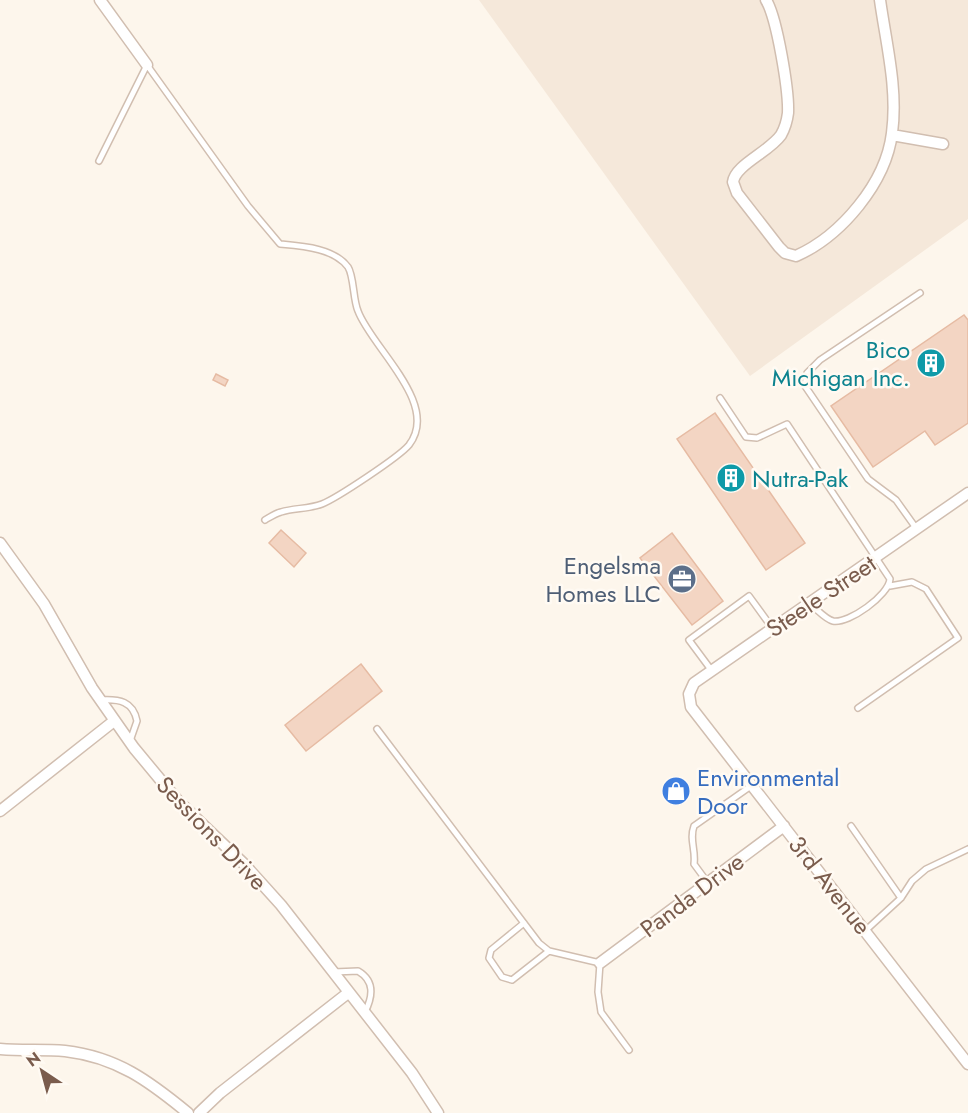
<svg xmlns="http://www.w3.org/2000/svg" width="968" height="1113" font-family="Jost,sans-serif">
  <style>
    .residential { fill: #f5e8da }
    .building { fill: #f3d5c3; stroke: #e6bba3; stroke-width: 1.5 }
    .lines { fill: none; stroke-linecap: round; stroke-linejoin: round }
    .lane-casing { stroke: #d1beb0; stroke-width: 8 }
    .street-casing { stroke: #d1beb0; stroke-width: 13 }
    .lane { stroke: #fff; stroke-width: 5 }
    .street { stroke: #fff; stroke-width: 10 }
    .labels { text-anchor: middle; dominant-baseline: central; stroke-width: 5; stroke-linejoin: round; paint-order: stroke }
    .culture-label { font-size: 24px; fill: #0d838f; stroke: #fffaf3; text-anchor: end }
    .service-label { font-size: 24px; fill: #4e5e75; stroke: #fffaf3; text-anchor: end }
    .street-label { font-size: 24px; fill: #7a5c4d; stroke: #fffaf3 }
    .shop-label { font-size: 24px; fill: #366cbe; stroke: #fffaf3; text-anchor: start }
  </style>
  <rect width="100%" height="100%" fill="#fdf6ec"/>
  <path class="residential" d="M479 0H968V219L750 376Z"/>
  <path class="building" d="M964 315 968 320V423L935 445 925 431 873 467 831 406Z
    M216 374 228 380 225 386 213 380Z
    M715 413 805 543 766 570 677 439Z
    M281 530 306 553 294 567 269 543Z
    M672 533 723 601 692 625 640 558Z
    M361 664 382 691 306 751 285 725Z"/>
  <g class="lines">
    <g class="lane-casing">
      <path id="lane" d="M99 161 147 65 248 206 280 244C302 246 334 248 348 267 354 276 353 300 358 311 371 347 441 404 409 445 399 457 337 498 322 504 309 509 294 508 281 512 276 513 270 517 265 520
        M720 398 746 437 757 438 787 424 890 579C889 595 849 624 833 621 825 619 817 609 810 604
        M916 528 896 500 868 479 805 386 807 373 820 360 920 293
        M712 671 689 640 749 596 773 629
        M101 700C119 699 133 701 137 721L130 741
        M858 708 958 638 926 589 912 582 890 586
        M377 729 539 943 549 951 600 963 598 992 601 1012 629 1050
        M851 826 901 898
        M708 883 694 864C696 849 689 840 694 826L751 786
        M524 923 491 950 489 958 502 977 512 980 549 951
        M865 931 901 898 912 881 926 869 968 849
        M334 972 358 971C375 981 373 996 365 1012"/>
    </g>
    <g class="street-casing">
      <path id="street" d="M100 0 147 65
        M766 0C777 18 789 91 788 113 787 121 785 128 781 135 769 152 735 165 733 182L737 193 779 247 785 253 796 256C841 236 886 183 892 133 898 89 886 43 880 0
        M892 135 943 144
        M968 493 694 683 689 694 691 707 968 1064
        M0 543 44 604 92 688 134 748 178 801 244 864 281 905 412 1073 438 1113
        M0 811 114 721
        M600 963 784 826
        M0 1049C22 1051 44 1049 65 1051 117 1057 149 1081 188 1113
        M199 1113 220 1093 348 993"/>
    </g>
    <use href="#lane" class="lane"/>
    <use href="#street" class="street"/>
  </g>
  <defs>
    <g id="building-disc" transform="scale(1.5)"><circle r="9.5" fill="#0f9aa8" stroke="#fffaf3"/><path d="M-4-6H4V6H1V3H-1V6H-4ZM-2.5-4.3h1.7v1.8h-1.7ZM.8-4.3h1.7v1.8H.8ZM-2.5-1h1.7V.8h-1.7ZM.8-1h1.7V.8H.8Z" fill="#fff"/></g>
    <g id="office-disc" transform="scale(1.5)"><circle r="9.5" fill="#5c6f8a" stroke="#fffaf3"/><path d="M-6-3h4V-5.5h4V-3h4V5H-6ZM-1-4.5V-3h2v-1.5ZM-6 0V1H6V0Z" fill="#fff"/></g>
    <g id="shop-disc" transform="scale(1.5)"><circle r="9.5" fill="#3f7fe0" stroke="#fffaf3"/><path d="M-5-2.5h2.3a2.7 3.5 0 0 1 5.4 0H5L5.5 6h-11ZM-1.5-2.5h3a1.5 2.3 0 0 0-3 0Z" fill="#fff"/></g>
  </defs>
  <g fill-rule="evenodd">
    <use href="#building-disc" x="931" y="363"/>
    <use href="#building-disc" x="731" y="478"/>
    <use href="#office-disc" x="682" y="579"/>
    <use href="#shop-disc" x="676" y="791"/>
  </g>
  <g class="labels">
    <g class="culture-label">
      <text x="910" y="349">Bico<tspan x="910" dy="28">Michigan Inc.</tspan></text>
      <text x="752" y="478" text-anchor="start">Nutra-Pak</text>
    </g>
    <g class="service-label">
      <text x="661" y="565">Engelsma<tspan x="661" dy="28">Homes LLC</tspan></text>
    </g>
    <g class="street-label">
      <text transform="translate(821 596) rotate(-34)">Steele Street</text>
      <text transform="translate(212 833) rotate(46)">Sessions Drive</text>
      <text transform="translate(830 885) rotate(52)">3rd Avenue</text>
      <text transform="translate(692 895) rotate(-37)">Panda Drive</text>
    </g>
    <g class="shop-label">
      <text x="697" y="777">Environmental<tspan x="697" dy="28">Door</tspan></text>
    </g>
  </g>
  <g transform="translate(42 1071) rotate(324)" stroke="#fffaf3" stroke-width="4.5" paint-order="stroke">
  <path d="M0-4.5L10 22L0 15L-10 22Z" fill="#7a5c4d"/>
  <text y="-9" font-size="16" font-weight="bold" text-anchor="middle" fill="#7a5c4d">N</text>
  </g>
</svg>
